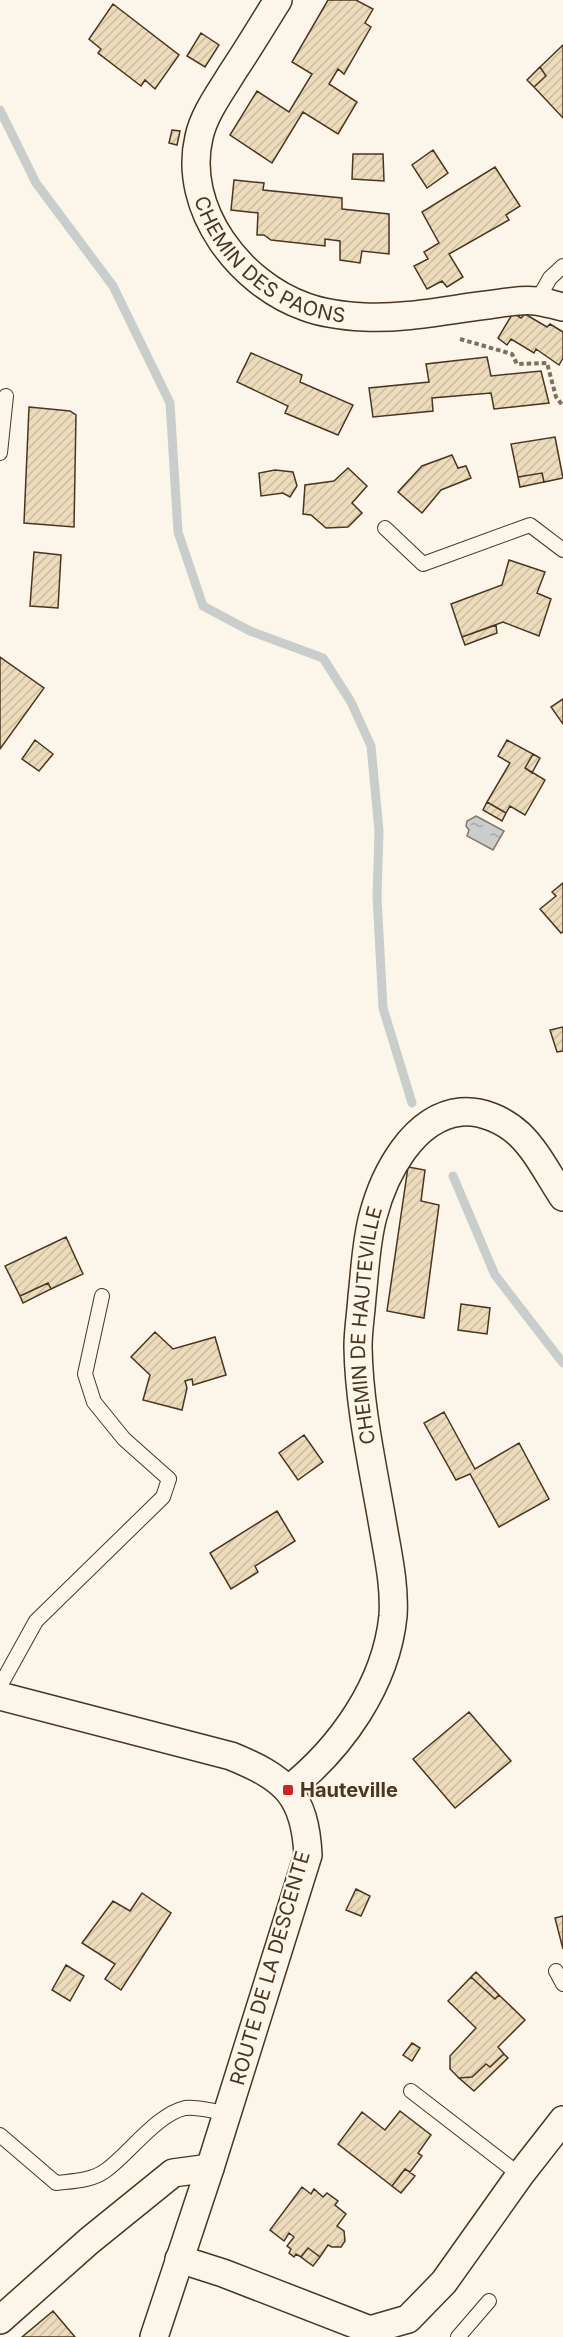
<svg xmlns="http://www.w3.org/2000/svg" width="563" height="2337" font-family="Inter,sans-serif">
  <style>
    .water { fill: url(#water-ripples); stroke: #887966; stroke-width: 1.5 }
    .lines { fill: none; stroke-linecap: round; stroke-linejoin: round }
    .stream { stroke: #c9cecd; stroke-width: 9 }
    .building { fill: url(#building-hatch); stroke: #4a3520; stroke-width: 1.5 }
    .lane-casing { stroke: #4a3520; stroke-width: 16 }
    .street-casing { stroke: #4a3520; stroke-width: 30 }
    .path { stroke: #7f6f5c; stroke-width: 4; stroke-dasharray: 4.5 3; stroke-linecap: butt }
    .lane { stroke: #fbf6e9; stroke-width: 14 }
    .street { stroke: #fbf6e9; stroke-width: 27 }
    .poi-dot { fill: #c62828; stroke: #fbf6e9; stroke-width: 2 }
    .labels { text-anchor: middle; dominant-baseline: central; stroke-width: 4.5; stroke-linejoin: round; paint-order: stroke }
    .street-label { font-size: 20px; fill: #4a3520; stroke: #fbf6e9 }
    .poi-label { font-size: 20px; font-weight: bold; fill: #4a3520; stroke: #fbf6e9; text-anchor: start }
  </style>
  <defs>
    <pattern id="water-ripples" width="26" height="14" patternUnits="userSpaceOnUse" patternTransform="scale(1.5)"><rect width="26" height="14" fill="#c9cecd"/><path d="M2 4q2-2 4 0t4 0M15 11q2-2 4 0t4 0" fill="none" stroke="#a5a8a6"/></pattern>
    <pattern id="building-hatch" width="6" height="6" patternUnits="userSpaceOnUse" patternTransform="scale(1.5)"><rect width="6" height="6" fill="#ecdcbc"/><path d="M-1 1l2-2M0 6l6-6M5 7l2-2" fill="none" stroke="#ccbda1"/></pattern>
  </defs>
  <rect width="100%" height="100%" fill="#fbf6e9"/>
  <path class="water" d="M476 816 504 831 493 850 467 836 469 830 466 826 467 821Z"/>
  <g class="lines">
    <path class="stream" d="M0 110 36 183 113 286 170 403 178 532 203 606 250 631 323 658 351 702 371 746 379 831 377 897 383 1008 412 1103
      M453 1176 495 1275 563 1363"/>
  </g>
  <path class="building" d="M328 0H356L373 9 365 23 371 27 344 74 338 69 329 84 357 102 338 134 303 112 272 163 230 135 257 91 289 112 312 74 292 62Z
    M113 4 179 55 155 89 145 80 141 86 98 53 101 49 89 39Z
    M201 33 219 45 205 67 187 56Z
    M563 45V118L534 87 546 76 540 67Z
    M540 67 546 76 534 87 527 80Z
    M172 130 180 131 177 145 169 143Z
    M433 150 448 173 427 188 412 165Z
    M353 154H383L384 181 352 179Z
    M495 167 520 206 506 215 509 220 449 254 463 277 447 287 442 281 427 289 414 266 428 259 424 252 439 243 422 212Z
    M234 180 264 183 263 190 342 198V209L389 214V254L362 251 360 263 340 260V241L325 239V246L271 240 264 235H257L258 213 231 210Z
    M513 313 521 318 525 314 547 327 550 324 563 332V358L559 365 536 349 534 353 511 339 507 345 498 338Z
    M251 353 302 375 300 382 353 405 338 435 285 413 288 406 237 382Z
    M487 357 491 376 541 371 549 403 494 409 491 393 432 398 433 411 373 417 369 388 429 382 426 364Z
    M29 407 70 411 76 415 74 527 24 523Z
    M555 437 563 478 544 482 542 473 518 477 511 444Z
    M452 455 458 468 466 466 471 478 441 490 422 513 398 492 422 466Z
    M348 468 367 486 352 503 362 513 348 527 326 528 311 515 303 514 305 485 334 481Z
    M275 470 293 472 297 486 290 497 283 493 261 496 259 473Z
    M542 473 544 482 520 487 518 477Z
    M34 552 61 555 58 608 30 606Z
    M509 560 545 572 537 593 551 599 539 636 503 622 462 637 451 604 502 585Z
    M496 625 497 633 465 645 462 637Z
    M0 657 44 688 0 749Z
    M563 699V724L551 707Z
    M35 740 53 754 39 771 22 759Z
    M507 740 533 754 525 768 545 780 525 815 510 806 506 813 487 802 510 763 498 756Z
    M533 754 540 758 532 773 525 768Z
    M487 802 506 813 502 821 483 810Z
    M563 883V932L561 933 540 909 556 896 552 892Z
    M563 1027V1051L557 1052 550 1030Z
    M408 1167 425 1170 421 1201 439 1205 424 1318 387 1311Z
    M66 1237 83 1274 51 1289 48 1283 20 1296 5 1266Z
    M48 1283 51 1289 23 1303 20 1296Z
    M461 1304 490 1308 487 1334 458 1330Z
    M155 1332 173 1349 215 1337 226 1375 193 1385 192 1379 185 1381 187 1388 182 1410 143 1400 150 1375 131 1357Z
    M444 1412 475 1469 519 1443 549 1499 499 1527 470 1474 456 1480 424 1423Z
    M304 1435 323 1462 298 1480 279 1453Z
    M277 1511 295 1541 255 1566 258 1572 231 1589 210 1553Z
    M469 1712 511 1761 455 1808 413 1759Z
    M356 1889 370 1896 361 1916 346 1910Z
    M142 1893 171 1913 121 1990 105 1979 115 1964 82 1943 113 1901 130 1911Z
    M563 1916V1949L555 1918Z
    M66 1965 84 1976 70 2001 52 1990Z
    M476 1972 499 1995 495 1999 471 1977Z
    M471 1977 495 1999 499 1995 525 2020 498 2047 504 2054 490 2067 486 2064 472 2077 459 2078 450 2069V2056L476 2028 448 2001Z
    M412 2043 420 2048 412 2061 403 2055Z
    M504 2054 508 2058 474 2091 459 2078 472 2077 486 2064 490 2067Z
    M400 2111 431 2135 418 2153 422 2156 410 2172 405 2169 392 2186 338 2144 362 2112 385 2130Z
    M405 2169 415 2176 401 2193 392 2186Z
    M302 2187 311 2194 314 2189 323 2197 327 2193 338 2201 335 2205 346 2214 337 2226 344 2231 345 2241 341 2247H332L328 2245 320 2257 308 2248 301 2257 296 2254 294 2257 289 2253 291 2249 287 2246 294 2237 289 2233 284 2241 270 2230Z
    M308 2248 320 2257 313 2266 301 2257Z
    M53 2311 75 2337H22Z"/>
  <g class="lines">
    <g class="lane-casing">
      <path id="lane" d="M537 301 550 278 563 266
        M0 453 6 396
        M385 528 423 564 530 525 563 550
        M0 1686 36 1621 163 1497 169 1479 124 1439 94 1402 85 1374 102 1296
        M556 1971 563 1984
        M411 2091 520 2175
        M0 2135 56 2183C73 2181 91 2181 105 2171 128 2155 157 2114 185 2108 197 2106 215 2112 227 2113
        M458 2337 489 2301"/>
    </g>
    <g class="street-casing">
      <g id="street">
        <path id="s1" d="M278 0C263 24 248 49 232 73 220 93 204 114 199 137 182 209 240 284 306 307 325 314 345 316 364 317 405 319 446 310 487 305 503 303 520 299 536 301 545 302 554 305 563 307"/>
        <path d="M0 1696 231 1756C285 1778 305 1795 308 1855L210 2168 154 2337"/>
        <path id="s2" d="M288 1790C341 1748 386 1685 393 1616 395 1586 388 1555 383 1526 373 1467 359 1407 358 1347 358 1330 361 1313 362 1297 365 1271 366 1241 373 1216 384 1174 413 1117 461 1112 481 1110 504 1120 519 1134 537 1151 549 1176 563 1197"/>
        <path d="M179 2259 223 2273 370 2330 408 2319 444 2282 520 2175 563 2120"/>
        <path d="M0 2320 89 2241 173 2173 210 2168"/>
      </g>
    </g>
    <path class="path" d="M460 339 512 354 517 364 547 363 556 397 563 406"/>
    <use href="#lane" class="lane"/>
    <use href="#street" class="street"/>
  </g>
  <rect class="poi-dot" x="282" y="1784" width="12" height="12" rx="3"/>
  <g class="labels">
    <g class="street-label">
      <text stroke="none"><textPath href="#s1" startOffset="318">CHEMIN DES PAONS</textPath></text>
      <text stroke="none"><textPath href="#s2" startOffset="502">CHEMIN DE HAUTEVILLE</textPath></text>
      <text transform="translate(270 1968) rotate(-74)">ROUTE DE LA DESCENTE</text>
    </g>
    <g class="poi-label">
      <text x="300" y="1790">Hauteville</text>
    </g>
  </g>
</svg>
